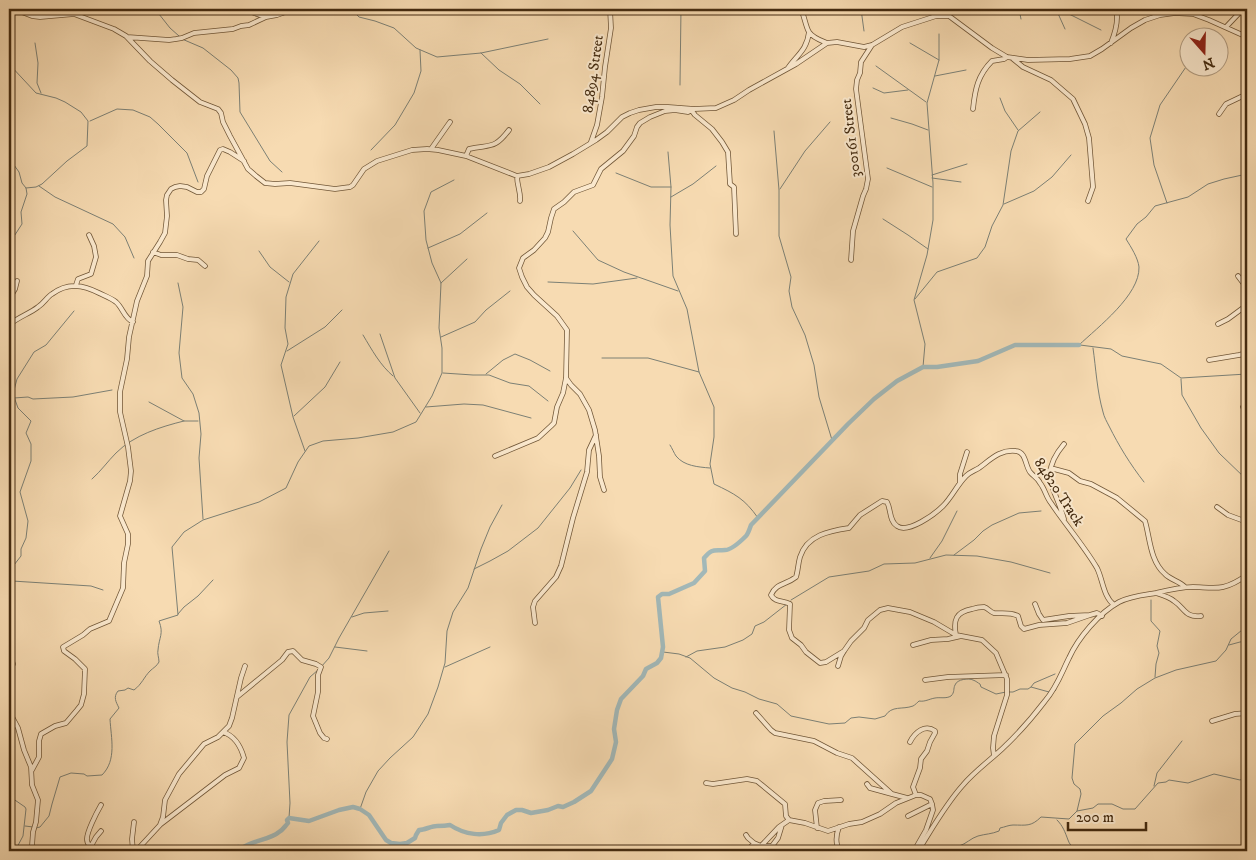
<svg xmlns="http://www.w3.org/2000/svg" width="1256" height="860" font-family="'IM FELL DW Pica',serif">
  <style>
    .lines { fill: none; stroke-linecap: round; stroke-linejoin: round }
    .stream { stroke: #7c8075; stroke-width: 1 }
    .river { stroke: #a2b8b8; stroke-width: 4.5 }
    .minor-casing { stroke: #715738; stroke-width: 5.5 }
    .minor { stroke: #fae8cd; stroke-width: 4 }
    .labels { text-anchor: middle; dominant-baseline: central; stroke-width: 4; stroke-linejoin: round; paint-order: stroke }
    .street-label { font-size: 15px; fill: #442b10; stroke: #fae8cd }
  </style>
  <rect width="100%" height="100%" fill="#f7dbb2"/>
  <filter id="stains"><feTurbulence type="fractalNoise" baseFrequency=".004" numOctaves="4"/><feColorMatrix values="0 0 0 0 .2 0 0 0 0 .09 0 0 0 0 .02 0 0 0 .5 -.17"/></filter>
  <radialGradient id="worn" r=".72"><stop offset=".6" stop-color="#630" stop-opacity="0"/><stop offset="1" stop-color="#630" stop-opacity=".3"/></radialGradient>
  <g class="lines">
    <path class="stream" d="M155 9 170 28 179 36
      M351 9 359 17 375 21 394 28 416 48 437 57 481 53 548 39
      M861 9 864 31
      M1019 9 1021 19
      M1056 9 1065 29
      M1059 9 1101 30
      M182 39 203 48 231 70 238 78 239 83 240 112 270 161 282 172
      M35 43 38 63 37 83 41 93
      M910 43 939 60
      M481 53 499 70 520 84 540 104
      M9 64 36 93 56 98 65 102 81 112 88 121 87 146 67 161 42 184 36 187 26 188
      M876 66 926 102
      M935 76 966 70
      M680 85 681 9
      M873 88 884 93 908 90
      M1000 98 1005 111 1018 130
      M891 118 912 124 928 130
      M90 121 117 109 133 110 150 117 158 124 187 153 198 182
      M774 131 779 190V236L791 277 789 291 792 307 805 335 814 365 819 397 832 440
      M371 150 395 125 414 93 421 71 420 50
      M668 152 671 187 670 225 673 276 687 309 699 372 714 407V437L710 464 714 484C735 494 745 499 758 518
      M9 158 19 172 22 183 26 188 27 194 21 212 22 224 9 244
      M887 168 932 187
      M616 173 651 187H671
      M932 175 967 164
      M932 178 961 182
      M39 186 55 197 113 224 125 237 134 258
      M780 189 805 151 830 122
      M671 197 693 184 716 166
      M1167 203 1154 165 1150 138 1160 105 1188 64
      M1004 204 1034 191 1052 177 1071 155
      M883 219 908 235 928 249
      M573 231 598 260 624 272 678 291
      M428 248 460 234 487 213
      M259 251 270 267 289 282
      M548 282 593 284 637 278
      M178 283 183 307 179 353 182 378 193 394 199 413 201 434 199 458 203 519
      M441 283 467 259
      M915 299 937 272 977 258 985 247 992 226 1003 205 1011 151 1018 131 1040 112
      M380 334 395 378 420 413
      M363 335C372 350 380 365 393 376
      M441 337 475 322 486 310 510 291
      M1079 345C1098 327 1140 295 1139 267 1138 258 1131 247 1126 239L1137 224 1146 217 1155 206 1188 197 1208 184 1224 179 1247 174
      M1080 345 1111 349 1122 356 1161 364 1181 378 1247 374
      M1093 348C1096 369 1097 391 1103 412 1104 417 1107 422 1109 426 1119 446 1130 464 1144 482
      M287 351 325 327 342 310
      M602 358H648L699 372
      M923 367 925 344 914 300 927 255 933 220V183L927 103 939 60V34
      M443 373 473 375H489L510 383 529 386 548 401
      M486 374 503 360 515 354 530 360 550 371
      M1181 379 1182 395 1201 428 1219 453 1247 480
      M14 398 28 397 33 399 73 397 112 390
      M149 402 184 421H198
      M426 407 464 404 483 405 531 418
      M294 416 325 387 340 362
      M670 445C672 448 674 453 676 456 684 466 698 467 710 468
      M305 451 293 417 281 365 288 344 285 328 286 297 293 274 319 241
      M92 479C101 471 108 461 116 453 134 435 160 427 184 421
      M954 555 974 540 983 531 992 525 1019 513 1041 511
      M930 558 942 541 957 511
      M474 569 490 561 508 551 538 528 570 488 581 470
      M12 581 91 586 103 590
      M9 588 14 565 21 556V549L26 538 28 521 20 492 31 461V444L26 433 31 421 18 408 13 394 17 379 34 352 46 345 74 311
      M791 600 829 577 869 571 884 564 915 563 946 555 977 556 1011 562 1050 573
      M1151 600V621L1160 631 1157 646 1159 653 1156 664 1155 677
      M178 614 184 607 198 596 213 580
      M352 617 364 613 388 611
      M1229 645 1240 642 1247 641
      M335 647 367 651
      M663 652 679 654 690 658 714 678 732 688 745 692 759 699 777 704 791 716 829 724 845 723 851 718 859 717 875 719 885 716C892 705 902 710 913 706 915 705 918 702 919 701 925 702 929 699 935 698 940 697 946 699 951 696 955 692 953 689 955 685 957 679 969 678 973 680 976 681 978 683 980 684L981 687 996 694 1006 692
      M686 657 697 651 725 647 743 640 752 634 755 626 764 622 787 604
      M9 662H10L9 669
      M321 667 329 658 339 638 389 551
      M445 667 490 647
      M1031 687 1034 683 1055 674
      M1055 691 1056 690
      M1009 692H1013L1020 689H1028L1031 687 1049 692
      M1154 786 1157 773 1182 741
      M9 796 25 807 26 809 23 836 15 851
      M360 809 366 792 378 771 390 758 413 737 428 714 438 687 445 663 447 631 453 612 468 588 481 549 490 527 502 505
      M1077 811 1081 794 1080 789 1074 784 1072 778 1075 744 1103 716 1121 703 1137 689 1155 678 1176 670 1216 661 1226 650 1231 639 1247 626
      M289 818 290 803 287 742 289 715 310 677 318 670
      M1057 820C1063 826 1065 832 1068 840 1069 844 1073 847 1075 851
      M25 826 33 827
      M36 828 40 827 49 816 52 804 60 777 71 773 84 774 87 776 102 775C117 760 111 738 110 719L119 708C116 702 113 697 118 691L125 690 128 688 134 690C142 684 144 677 150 671 153 668 157 666 159 662 159 658 157 653 158 650 159 637 164 634 159 621L178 615 172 547 184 532 203 520 259 502 286 488 298 462 309 446 323 441 358 438 393 432 416 422 432 396 442 373V348L439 328 441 283 432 263 426 240 424 211 431 192 454 180
      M957 851 959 846C966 844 971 838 978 836 985 834 992 834 999 831L1000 828C1005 827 1009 825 1013 825 1026 825 1031 827 1041 817L1069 819 1077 811 1093 808 1098 804H1112L1123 809H1135L1158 783 1166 782 1169 780 1188 783 1214 774 1240 780 1247 777"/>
    <path class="river" d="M231 851 238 847 242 848C253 840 270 840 279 832 283 830 285 826 288 823L287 820 289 818 309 821 339 810 353 807 360 809 369 815 386 840 391 843 400 844 407 843 415 838 416 835 419 830C425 830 431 826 437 826 442 826 445 826 450 825 465 835 483 837 499 830L501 823 507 815 516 810H522L531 813 548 810 558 806 563 807 574 802 591 791 612 759 616 742 614 729 617 710 621 699 643 676 646 669 657 663 661 658 663 647 658 597 662 594H669L694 583 705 571 704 558C713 548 713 551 725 550 731 550 742 540 746 536 748 534 750 528 751 525L848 424 874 399 897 381 923 367H937L978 361 1015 345H1079"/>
    <g class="minor-casing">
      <path id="minor" d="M14 9 32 16 40 17 74 14 114 29 126 36 150 61 172 80 200 102 218 109 221 113 223 122 230 136 248 169 256 176 265 183 275 184 290 183 335 189 350 187 353 185 364 169 377 161 412 150 427 149 438 150 466 156 517 176 529 174 549 167 573 154 596 140 607 132 622 117 630 113 639 110 656 107H668L694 109 716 108 734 100 749 90 796 64 827 43 837 42 864 47 872 45 902 27 936 16H949L992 48 1007 57 1028 60 1070 59 1090 56 1102 49 1131 28 1145 20 1160 15 1175 13 1193 14 1209 20 1247 37
        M251 9 254 13 266 17
        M801 9C804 15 806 28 809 32 813 38 822 41 827 43
        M944 9 949 16
        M1226 27 1243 9
        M127 37 169 40 176 39 182 38 194 33 233 29 241 26 249 25 266 17 277 15 294 9
        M1111 43C1115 33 1119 20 1116 9
        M1012 58 1023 67 1051 80 1073 99 1085 124 1089 138 1093 187 1088 201
        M788 68C797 55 807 50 809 32
        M973 109C975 89 978 75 992 61L1004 59 1007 57
        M692 111 695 115 712 129 722 142 728 152 730 184 734 187 736 234
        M1219 114 1226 104 1247 94
        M591 142 597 125 602 97 605 67 611 28 610 9
        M431 149 450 122
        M466 156 469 149C490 144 494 150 509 130
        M517 176C517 186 521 192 520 201
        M153 252 161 255H177L188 259 198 260 205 266
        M851 260 853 231 863 196 866 189 868 179 856 89 857 80 860 73 861 62 872 45
        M1238 276 1247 288
        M76 285 78 279 91 274 96 257 94 246 89 235
        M9 299 15 289 17 281
        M1218 324 1228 319 1247 305
        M9 325C18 317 29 314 38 307 44 303 47 297 52 294 68 282 83 285 99 293 105 296 111 298 116 302 123 308 124 318 133 322
        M1209 360 1239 355 1247 353
        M566 378 571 385 580 394 589 410 595 430 599 456 600 477 604 490
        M1243 407 1247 404
        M495 456 538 438 551 426 554 423 557 407 563 393 566 378 567 330 557 316 534 295 527 287 522 277 519 268 523 258 534 250 545 238 548 232 551 218 554 209 564 202 574 192 593 185 601 169 623 151 634 136 637 127 640 123 650 117 665 111 675 110 688 112 694 109
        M1050 470 1054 469 1069 473 1080 481 1091 484 1117 498 1145 521C1150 538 1150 561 1165 574 1171 580 1179 581 1185 587
        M960 483V474L967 452
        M1217 507 1228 515 1247 522
        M1064 519C1055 487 1038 475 1064 444
        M1156 593C1162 595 1169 597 1174 601 1185 608 1185 618 1201 616
        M1035 604 1039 614 1043 620 1069 616 1090 615 1097 613 1102 616
        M9 618V619
        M535 623 533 607 535 601 556 577 561 566 573 518 587 472 589 450 596 435
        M956 635C953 620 956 612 972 609 975 608 980 607 984 607 988 608 990 612 994 613 1003 614 1010 612 1018 616L1021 626 1024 629 1039 625 1067 623 1090 615
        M913 645 931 640 948 639 961 636
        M844 651 826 662 820 663 806 652 801 645 792 638 789 630 790 604C783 600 775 603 771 595 776 583 786 585 796 577 798 571 798 564 800 557 807 535 829 531 849 528L860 515 882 501 887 502C891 509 889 521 897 526 908 534 935 514 943 506 952 497 957 485 966 476 970 472 974 471 979 468 990 460 1000 449 1016 451 1026 452 1025 465 1030 472 1033 476 1038 478 1040 483 1045 489 1046 497 1051 503 1065 524 1084 546 1097 568 1103 580 1103 596 1114 605
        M9 653 13 664 9 674
        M838 666 841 656 844 651 851 641 864 628 868 620 880 610 888 608 910 612 934 622 956 635 982 640 996 653 1007 679V695L994 736 993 748 994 756
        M925 680 948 677 1006 675
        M9 691 12 702 10 713 18 728 24 750 31 767 32 785 38 800 36 822 33 832 32 846 30 851
        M237 697 282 660 288 652 293 651 302 660 316 664 321 667 318 675V692L313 716 320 733 324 738 327 739
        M756 713 771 730 775 733 814 741 837 753 852 758 892 794 907 798
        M1212 721 1235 714 1247 713
        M910 742C915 732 925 724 935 731V733L930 742 927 751 921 759 920 768 913 787 916 795
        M32 770 39 757V741L41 734 55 726 66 723 77 710 81 705 84 694 85 669 75 659 64 651 63 647 83 635 90 629 109 621 123 588 124 563 128 544V534L120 516 130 481 131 471 128 447 120 412V392L127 359 129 337 137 301 147 276 148 261 160 242 165 233 167 216 166 200 167 195 171 189 175 187 180 186 187 187 197 192H201L204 189 207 176 220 150 223 149 230 152 244 161
        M706 783 713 784 747 779 757 781 785 804 786 816 789 820
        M867 784 870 788 892 794
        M908 816 932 804
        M161 824 225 775 239 768 244 758C241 747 235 736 223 732
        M839 827C836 835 835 844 840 851
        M817 828 815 810 818 803 824 801 841 800
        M746 835 748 838 754 843
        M91 846 96 837 101 831
        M761 846 779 827 789 820 805 823 828 831 849 824 862 822 880 814 896 803 916 795H921L930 799 932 804 933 810 926 830 914 851
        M895 850 896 851
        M92 851C91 847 87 844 87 840 86 833 97 812 101 805
        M133 851 132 839 134 822
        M136 851 160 825 163 817 165 800 179 774 204 744 218 737 229 726 232 718 241 678 245 666
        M748 851 754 843 761 846H772
        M772 851V846L778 838 782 825
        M918 851C932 829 945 805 963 785 974 772 989 761 1002 749 1017 735 1032 718 1045 701 1057 687 1061 674 1069 658 1078 638 1099 613 1119 602 1130 596 1143 595 1156 593 1168 590 1180 587 1193 587 1203 587 1214 589 1223 587 1232 585 1240 580 1247 575
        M1002 851 1005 850"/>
    </g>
    <use href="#minor" class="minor"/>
  </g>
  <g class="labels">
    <g class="street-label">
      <text transform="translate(593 74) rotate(-82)">84894 Street</text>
      <text transform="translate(851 138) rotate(-97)">300161 Street</text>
      <text transform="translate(1059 492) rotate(57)">84820 Track</text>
    </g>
  </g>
  <rect width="1256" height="860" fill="none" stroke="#f7dbb2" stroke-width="30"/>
  <rect x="10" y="10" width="1236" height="840" fill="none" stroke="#442b10" stroke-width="2.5"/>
  <rect x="15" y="15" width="1226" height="830" fill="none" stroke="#442b10"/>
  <g transform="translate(1204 52) rotate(160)"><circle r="24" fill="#fae8cd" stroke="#b19c81"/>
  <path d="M0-4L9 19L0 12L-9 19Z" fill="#8f2418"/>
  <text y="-8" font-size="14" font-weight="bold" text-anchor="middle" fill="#442b10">N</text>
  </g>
  <path d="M1068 822v8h78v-8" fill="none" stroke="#442b10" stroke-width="2.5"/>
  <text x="1076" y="822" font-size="15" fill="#442b10" stroke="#fae8cd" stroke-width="4" paint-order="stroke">200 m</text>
  <rect width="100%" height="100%" filter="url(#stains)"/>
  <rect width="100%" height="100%" fill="url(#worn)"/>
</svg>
